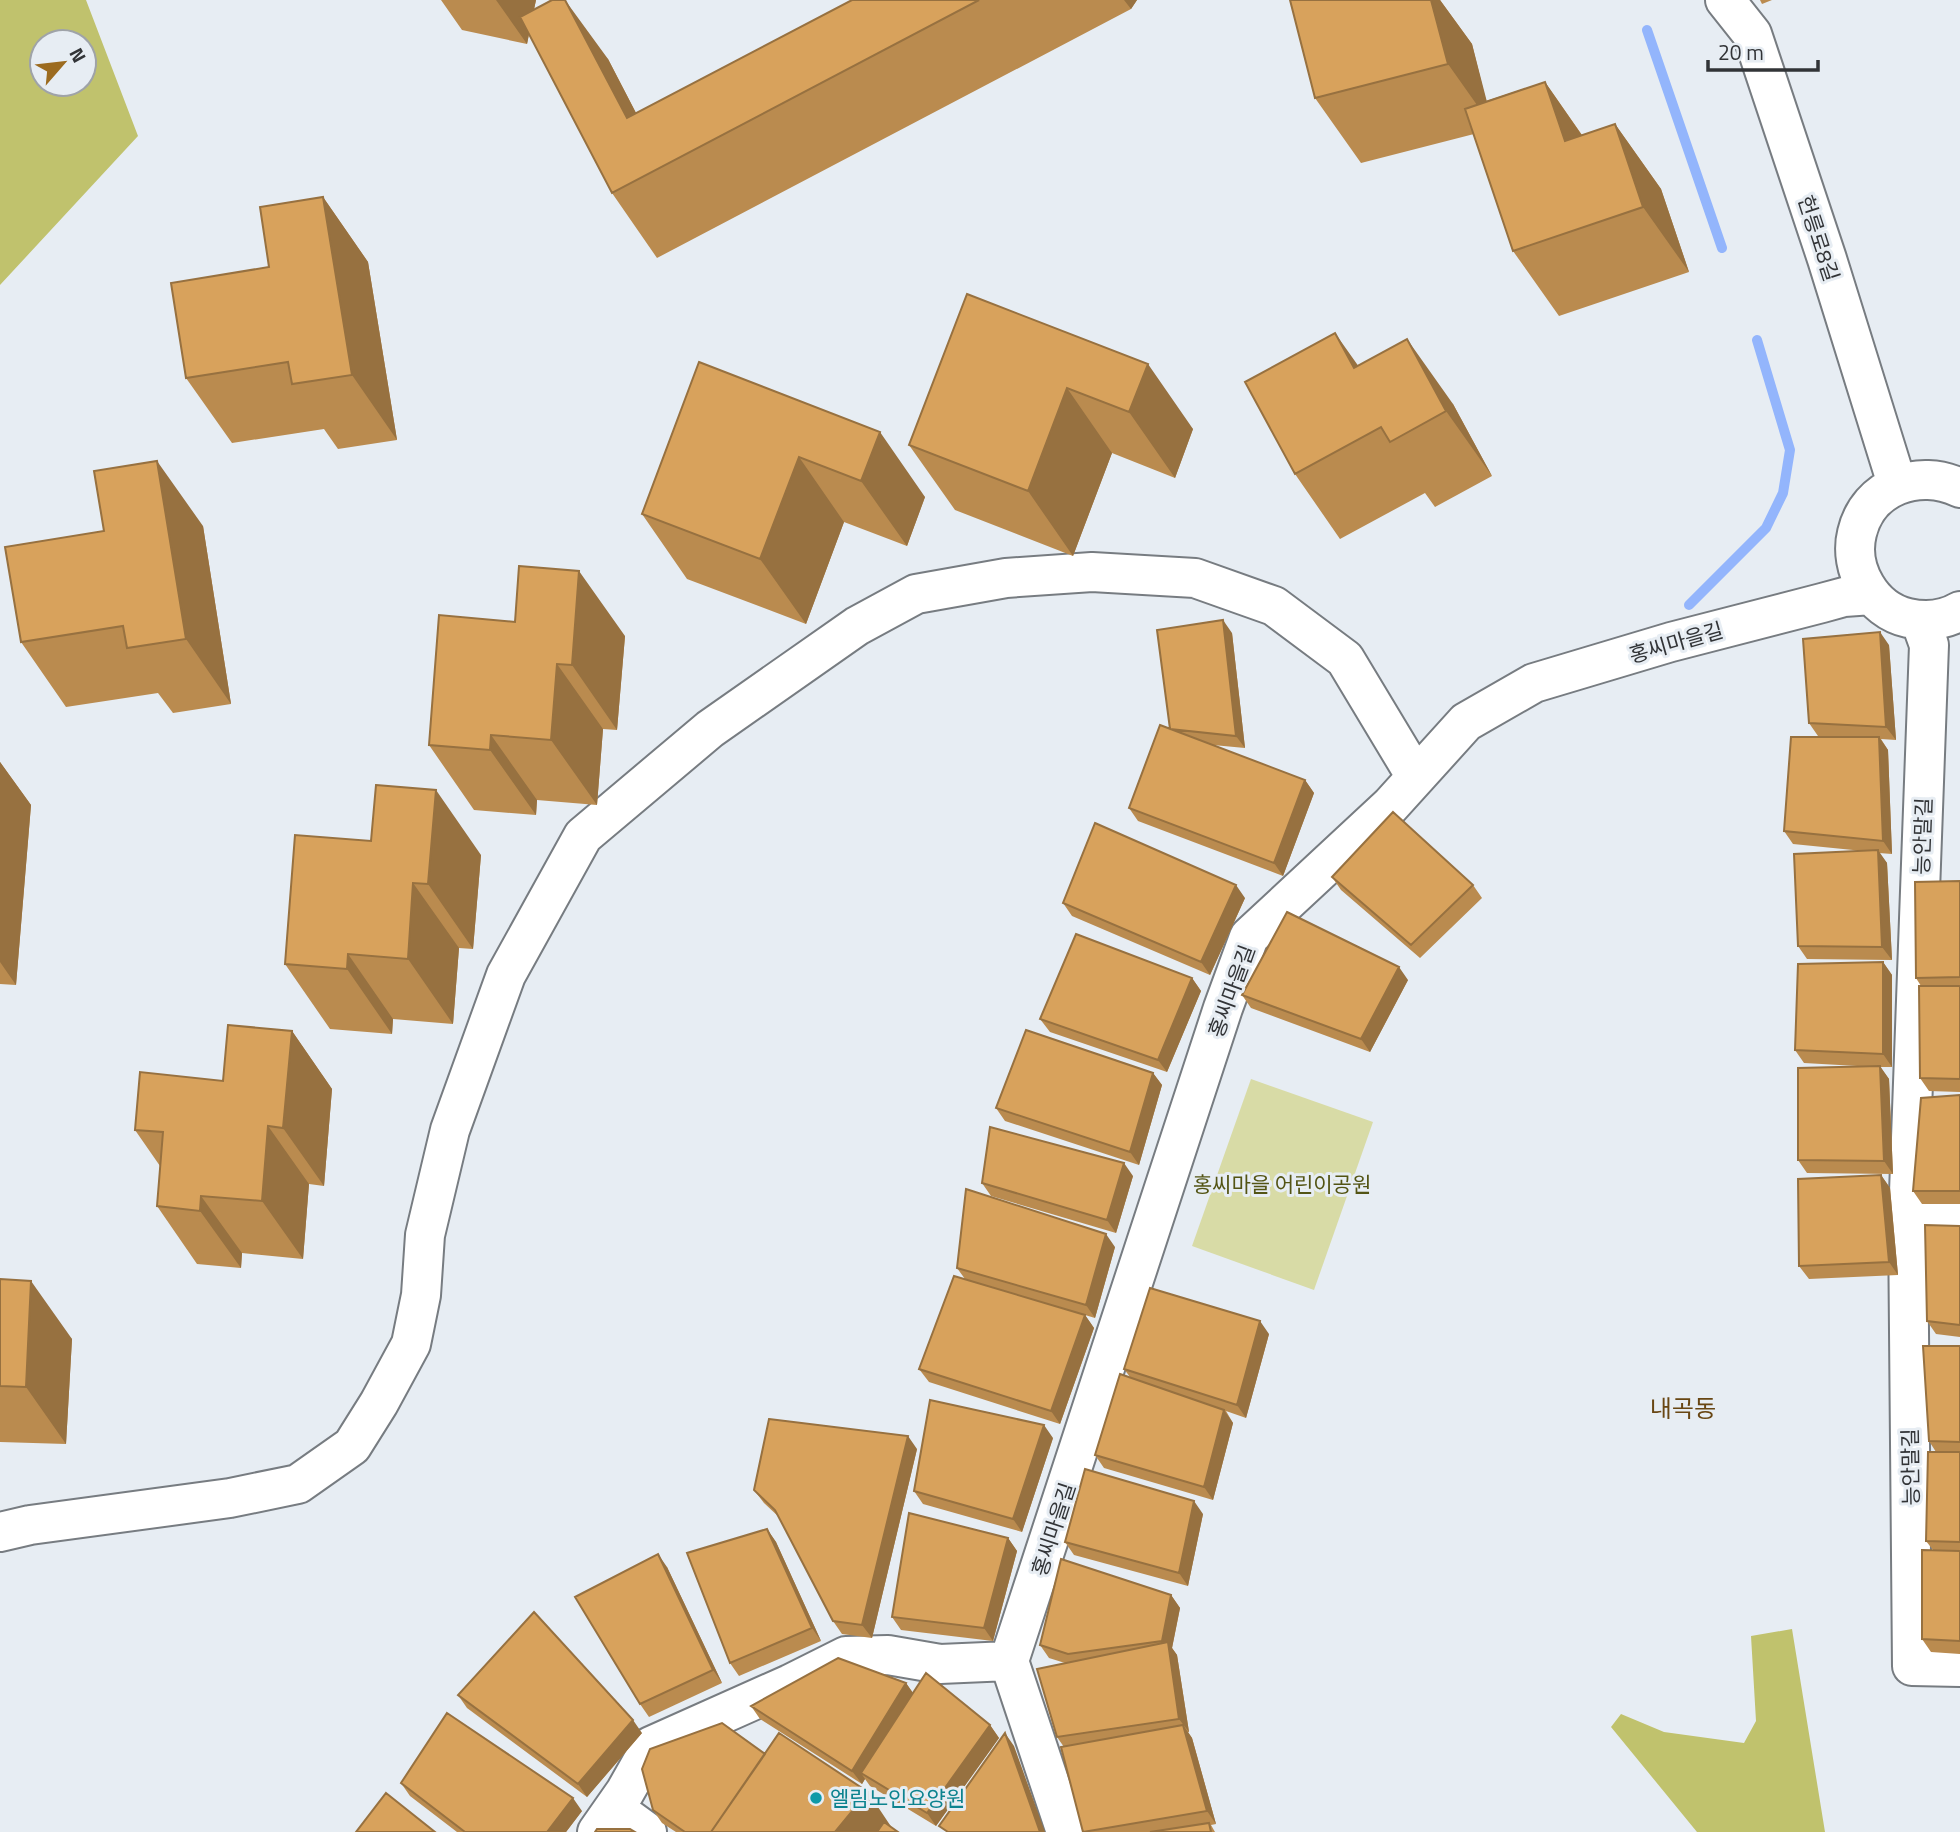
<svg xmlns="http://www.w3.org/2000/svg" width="1960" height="1832" font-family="'Titillium Web','Noto Sans KR',sans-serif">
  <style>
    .green { fill: #d8dba6 }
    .forest { fill: #c0c26d; fill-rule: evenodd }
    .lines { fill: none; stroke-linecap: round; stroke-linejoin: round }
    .stream { stroke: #93b5fc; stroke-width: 10 }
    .minor-casing { stroke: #777c81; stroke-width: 42 }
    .minor { stroke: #fff; stroke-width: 38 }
    .wall { fill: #ba8b4f }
    .shaded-wall { fill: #977140 }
    .building { fill: #d8a25c; stroke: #977140; stroke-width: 2 }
    .culture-dot { fill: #0f9aa8; stroke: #e7edf3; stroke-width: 2.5 }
    .labels { text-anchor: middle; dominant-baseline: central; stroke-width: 6; stroke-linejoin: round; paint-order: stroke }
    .street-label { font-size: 21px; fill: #323437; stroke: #e7edf3 }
    .park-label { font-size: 21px; fill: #535414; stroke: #e7edf3 }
    .culture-label { font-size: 21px; fill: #0d838f; stroke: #e7edf3; text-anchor: start }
    .quarter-label { font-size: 24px; fill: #684613; stroke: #e7edf3 }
  </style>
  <rect width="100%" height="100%" fill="#e7edf3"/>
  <path class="green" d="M1251 1079 1373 1122 1314 1290 1192 1246Z"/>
  <path class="forest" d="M0 0H86L138 136 0 285ZM84 42V84H42V42Z
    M1792 1629 1825 1832H1697L1611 1727 1621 1714 1664 1732 1744 1743 1756 1721 1751 1636Z"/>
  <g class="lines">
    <path class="stream" d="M1647 30 1722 248
      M1689 605 1766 528 1783 493 1790 450 1757 340"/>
    <g class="minor-casing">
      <path id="minor" d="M1725 0 1752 34 1827 259 1897 484
        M1960 488C1919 468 1868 486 1857 533 1848 569 1872 610 1908 618 1926 622 1943 621 1960 611
        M1920 620 1929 645 1908 1220 1912 1666 1960 1667
        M1908 1220 1960 1221
        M0 1532 30 1525 230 1498 298 1484 352 1446 379 1403 411 1344 421 1295 425 1235 450 1130 506 975 583 836 710 729 857 626 916 594 1006 578 1092 572 1195 578 1274 606 1345 659 1416 777
        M1009 1661 1066 1832
        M614 1808 647 1832
        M597 1832 625 1792 651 1746 790 1684 846 1656 888 1655 940 1664 1009 1661 1223 1008 1249 937 1390 806 1466 722 1534 683 1671 642 1822 603 1844 597 1872 595"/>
    </g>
    <use href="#minor" class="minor"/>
  </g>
  <path class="wall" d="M441 0H536L534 9 608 59 636 113 852 0H1137L1131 9 657 258 612 193 529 34 527 44 462 30Z
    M1290 0H1440L1472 44 1486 101 1545 82 1582 135 1615 124 1661 189 1689 272 1559 316 1513 251 1474 134 1361 163 1315 98Z
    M1760 0H1772L1762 4Z
    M323 197 368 262 397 440 338 449 324 429 232 443 186 378Z
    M967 294 1193 429 1175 478 1112 453 1073 556 955 510 909 445Z
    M699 362 925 497 907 546 844 522 806 624 687 579 642 514Z
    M1358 366 1453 404 1492 476 1435 507 1425 493 1340 539 1295 474Z
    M203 526 231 704 173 713 158 693 66 707 21 642Z
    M439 615 625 636 617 730 603 729 597 805 537 800 536 815 474 810 429 745Z
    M1232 633 1245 748 1213 745 1305 780 1314 793 1283 876 1138 821 1129 808 1170 729Z
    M1889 645 1896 740 1881 739 1888 750 1892 854 1879 853 1887 863 1892 960 1807 959 1798 946 1863 851 1793 844 1784 831 1832 737 1818 736 1809 723Z
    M0 762 31 805 16 985 0 984Z
    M295 835 481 855 473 949 459 948 453 1024 393 1019 392 1034 330 1029 285 964Z
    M1332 877 1473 885 1482 898 1420 958 1341 890Z
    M1960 881V1092L1929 1091 1920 1078 1921 986 1916 978Z
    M1245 898 1210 975 1072 916 1063 903Z
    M1883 962 1892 975V1067H1880L1889 1079 1893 1174 1807 1173 1798 1160 1875 1067 1804 1063 1795 1050Z
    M1192 978 1201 991 1167 1072 1050 1032 1040 1019Z
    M1408 980 1370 1052 1251 1008 1242 995Z
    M292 1031 332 1089 324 1186 309 1184 303 1259 242 1253 241 1268 197 1264 157 1206 160 1166 135 1130 223 1081Z
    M1153 1073 1162 1085 1139 1165 1005 1121 996 1108Z
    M1960 1095V1204H1922L1913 1191Z
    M1881 1175 1890 1188 1898 1275 1809 1279 1799 1266Z
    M1133 1176 1116 1233 991 1196 982 1183Z
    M1960 1226V1337L1936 1334 1927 1321Z
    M1115 1247 1095 1318 1085 1315 1094 1328 1060 1424 929 1382 919 1369 965 1279 957 1268Z
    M0 1279 72 1339 66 1444 0 1442Z
    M1269 1334 1246 1418 1226 1411 1233 1423 1213 1500 1104 1468 1095 1455 1130 1377 1124 1369Z
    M1960 1346V1654L1931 1652 1922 1639 1933 1550 1926 1541 1936 1452 1929 1441Z
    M1053 1438 1022 1532 923 1504 914 1491Z
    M917 1449 872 1638 842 1634 833 1621 780 1518 764 1503 754 1490Z
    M1203 1514 1188 1586 1074 1555 1065 1542Z
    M767 1529 776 1542 821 1641 739 1676 730 1663Z
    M1008 1538 1017 1551 993 1641 901 1630 892 1617Z
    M667 1567 722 1683 649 1717 640 1704Z
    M1171 1595 1180 1608 1172 1648 1177 1655 1189 1732H1188L1192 1738 1216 1824 1211 1825 1215 1832H1083L1064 1747 1057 1737 1065 1663 1049 1658 1040 1645Z
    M906 1683 913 1693 990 1725 999 1738 936 1826 870 1786 865 1779 862 1784 760 1719 751 1706Z
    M458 1695 642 1733 587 1797 467 1708Z
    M765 1754 892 1828 898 1832H676L662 1823 653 1810Z
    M401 1783 582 1811 566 1832H457L410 1796Z"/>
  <path class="shaded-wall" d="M496 0H536L527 44Z
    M565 0 608 59 663 165 627 118Z
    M1124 0H1137L1131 9Z
    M1431 0H1440L1472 44 1494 129 1448 64Z
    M1545 82 1590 147 1565 141Z
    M1615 124 1661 189 1689 272 1643 207Z
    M323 197 368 262 397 440 352 375Z
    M1335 333 1381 398 1354 368Z
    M1407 339 1453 404 1492 476 1446 411Z
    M1148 364 1193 429 1175 478 1129 412Z
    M1067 388 1112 453 1073 556 1028 491Z
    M880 432 925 497 907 546 861 481Z
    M799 457 844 522 806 624 760 559Z
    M157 461 203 526 231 704 186 639Z
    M579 571 625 636 617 730 572 665Z
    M1223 620 1232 633 1245 748 1236 736Z
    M1880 632 1889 645 1896 740 1886 727Z
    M557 664 603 729 597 805 551 740Z
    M491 735 537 800 536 815 490 750Z
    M1879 737 1888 750 1892 854 1883 841Z
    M0 762 31 805 16 985 0 962Z
    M1305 780 1314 793 1283 876 1274 863Z
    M436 790 481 855 473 949 428 884Z
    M1878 850 1887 863 1892 960 1882 947Z
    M413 883 459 948 453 1024 408 959Z
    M1236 885 1245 898 1210 975 1201 962Z
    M348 954 393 1019 392 1034 347 969Z
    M1883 962 1892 975V1067L1883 1054Z
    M1399 967 1408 980 1370 1052 1361 1039Z
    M1192 978 1201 991 1167 1072 1158 1060Z
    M292 1031 332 1089 324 1186 283 1128Z
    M1880 1066 1889 1079 1893 1174 1884 1161Z
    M1153 1073 1162 1085 1139 1165 1130 1152Z
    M268 1126 309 1184 303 1259 262 1201Z
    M1124 1163 1133 1176 1116 1233 1107 1220Z
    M1881 1175 1890 1188 1898 1275 1889 1262Z
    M201 1196 242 1253 241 1268 200 1211Z
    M1106 1234 1115 1247 1095 1318 1086 1305Z
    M31 1281 72 1339 66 1444 26 1387Z
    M1085 1315 1094 1328 1060 1424 1051 1411Z
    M1260 1321 1269 1334 1246 1418 1237 1405Z
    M1224 1410 1233 1423 1213 1500 1204 1487Z
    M1044 1425 1053 1438 1022 1532 1013 1519Z
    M908 1436 917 1449 872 1638 862 1625Z
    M1194 1501 1203 1514 1188 1586 1179 1573Z
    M767 1529 776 1542 821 1641 812 1628Z
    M1008 1538 1017 1551 993 1641 984 1628Z
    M658 1554 667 1567 722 1683 713 1670Z
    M1171 1595 1180 1608 1172 1648 1177 1655 1189 1732 1179 1719 1170 1652 1162 1641Z
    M906 1683 915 1696 861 1773 865 1779 862 1784 852 1771Z
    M633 1720 642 1733 587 1797 578 1784Z
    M990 1725 999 1738 936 1826 927 1813Z
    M1183 1725 1192 1738 1216 1824 1207 1811Z
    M1005 1733 1014 1746 1045 1832H1040Z
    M868 1792 892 1828 889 1832H835Z
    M573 1798 582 1811 566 1832H547Z"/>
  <path class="building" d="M552 0H565L627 118 852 0H979L612 193 520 17Z
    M1290 0H1431L1448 64 1315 98Z
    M1545 82 1565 141 1615 124 1643 207 1513 251 1465 109Z
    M323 197 352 375 292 384 288 362 186 378 171 283 269 267 260 207Z
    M967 294 1148 364 1129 412 1067 388 1028 491 909 445Z
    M1335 333 1354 368 1407 339 1446 411 1390 442 1381 427 1295 474 1245 382Z
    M699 362 880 432 861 481 799 457 760 559 642 514Z
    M157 461 186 639 127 648 123 626 21 642 5 547 104 531 94 471Z
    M519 566 579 571 572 665 557 664 551 740 491 735 490 750 429 745 439 615 515 622Z
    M1223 620 1236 736 1170 729 1157 630Z
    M1880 632 1886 727 1809 723 1803 639Z
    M1160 725 1305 780 1274 863 1129 808Z
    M1791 737H1879L1883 841 1784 831Z
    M376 785 436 790 428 884 413 883 408 959 348 954 347 969 285 964 295 835 371 841Z
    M1393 812 1473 885 1411 945 1332 877Z
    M1095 823 1236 885 1201 962 1063 903Z
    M1878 850 1882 947 1798 946 1794 854Z
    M1960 881V977L1916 978 1915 882Z
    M1287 912 1399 967 1361 1039 1242 995Z
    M1076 934 1192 978 1158 1060 1040 1019Z
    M1883 962V1054L1795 1050 1798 964Z
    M1919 986H1960V1079L1920 1078Z
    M228 1025 292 1031 283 1128 268 1126 262 1201 201 1196 200 1211 157 1206 163 1132 135 1130 140 1072 223 1081Z
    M1026 1030 1153 1073 1130 1152 996 1108Z
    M1880 1066 1884 1161 1798 1160V1068Z
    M1960 1095V1191H1913L1921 1098Z
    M990 1127 1124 1163 1107 1220 982 1183Z
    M1881 1175 1889 1262 1799 1266 1798 1179Z
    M966 1189 1106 1234 1086 1305 957 1268Z
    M1925 1225 1960 1226V1325L1927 1321Z
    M954 1276 1085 1315 1051 1411 919 1369Z
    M0 1279 31 1281 26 1387 0 1386Z
    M1150 1288 1260 1321 1237 1405 1124 1369Z
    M1923 1346H1960V1442L1929 1441Z
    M1120 1374 1224 1410 1204 1487 1095 1455Z
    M930 1400 1044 1425 1013 1519 914 1491Z
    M769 1419 908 1436 862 1625 833 1621 775 1510 754 1490Z
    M1928 1452H1960V1542L1926 1541Z
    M1085 1469 1194 1501 1179 1573 1065 1542Z
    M909 1513 1008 1538 984 1628 892 1617Z
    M767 1529 812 1628 730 1663 687 1553Z
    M1922 1550 1960 1551V1641L1922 1639Z
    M658 1554 713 1670 640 1704 575 1597Z
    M1061 1559 1171 1595 1162 1641 1068 1654 1040 1645Z
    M534 1612 633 1720 578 1784 458 1695Z
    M1168 1642 1179 1719 1057 1737 1037 1669Z
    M838 1658 906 1683 852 1771 751 1706Z
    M926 1673 990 1725 927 1813 861 1773Z
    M447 1713 573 1798 547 1832H465L401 1783Z
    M722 1723 765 1754 711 1832H685L653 1810 642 1769 650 1749Z
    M1183 1725 1207 1811 1083 1832 1061 1747Z
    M779 1733 868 1792 835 1832H711Z
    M1005 1733 1040 1832H948L939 1826Z
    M386 1793 435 1832H356Z
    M884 1822 898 1832H877Z
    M1209 1823 1211 1832H1150Z
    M597 1829H630L635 1832H595Z"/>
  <circle class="culture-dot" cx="816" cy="1798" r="7"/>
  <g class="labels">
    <g class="street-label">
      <text transform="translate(1819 238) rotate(72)">헌릉로8길</text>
      <text transform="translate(1676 642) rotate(-16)">홍씨마을길</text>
      <text transform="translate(1922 836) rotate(-88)">능안말길</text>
      <text transform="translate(1231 991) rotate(-70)">홍씨마을길</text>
      <text transform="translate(1910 1467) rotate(-91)">능안말길</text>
      <text transform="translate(1053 1529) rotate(-72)">홍씨마을길</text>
    </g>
    <g class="park-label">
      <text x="1282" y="1184">홍씨마을 어린이공원</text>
    </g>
    <g class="culture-label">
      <text x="830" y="1798">엘림노인요양원</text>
    </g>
    <g class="quarter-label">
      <text x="1683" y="1408">내곡동</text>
    </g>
  </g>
  <g transform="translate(63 63) rotate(62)"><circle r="33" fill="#e7edf3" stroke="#9fa3a8" stroke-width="2"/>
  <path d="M0-5L12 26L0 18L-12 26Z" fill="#9c6b1f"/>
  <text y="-10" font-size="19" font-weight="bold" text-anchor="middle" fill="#323437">N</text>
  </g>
  <path d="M1708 60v10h110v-10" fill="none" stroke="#323437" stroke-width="3.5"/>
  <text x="1718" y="60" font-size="21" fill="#323437" stroke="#e7edf3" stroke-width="5" paint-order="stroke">20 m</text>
</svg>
